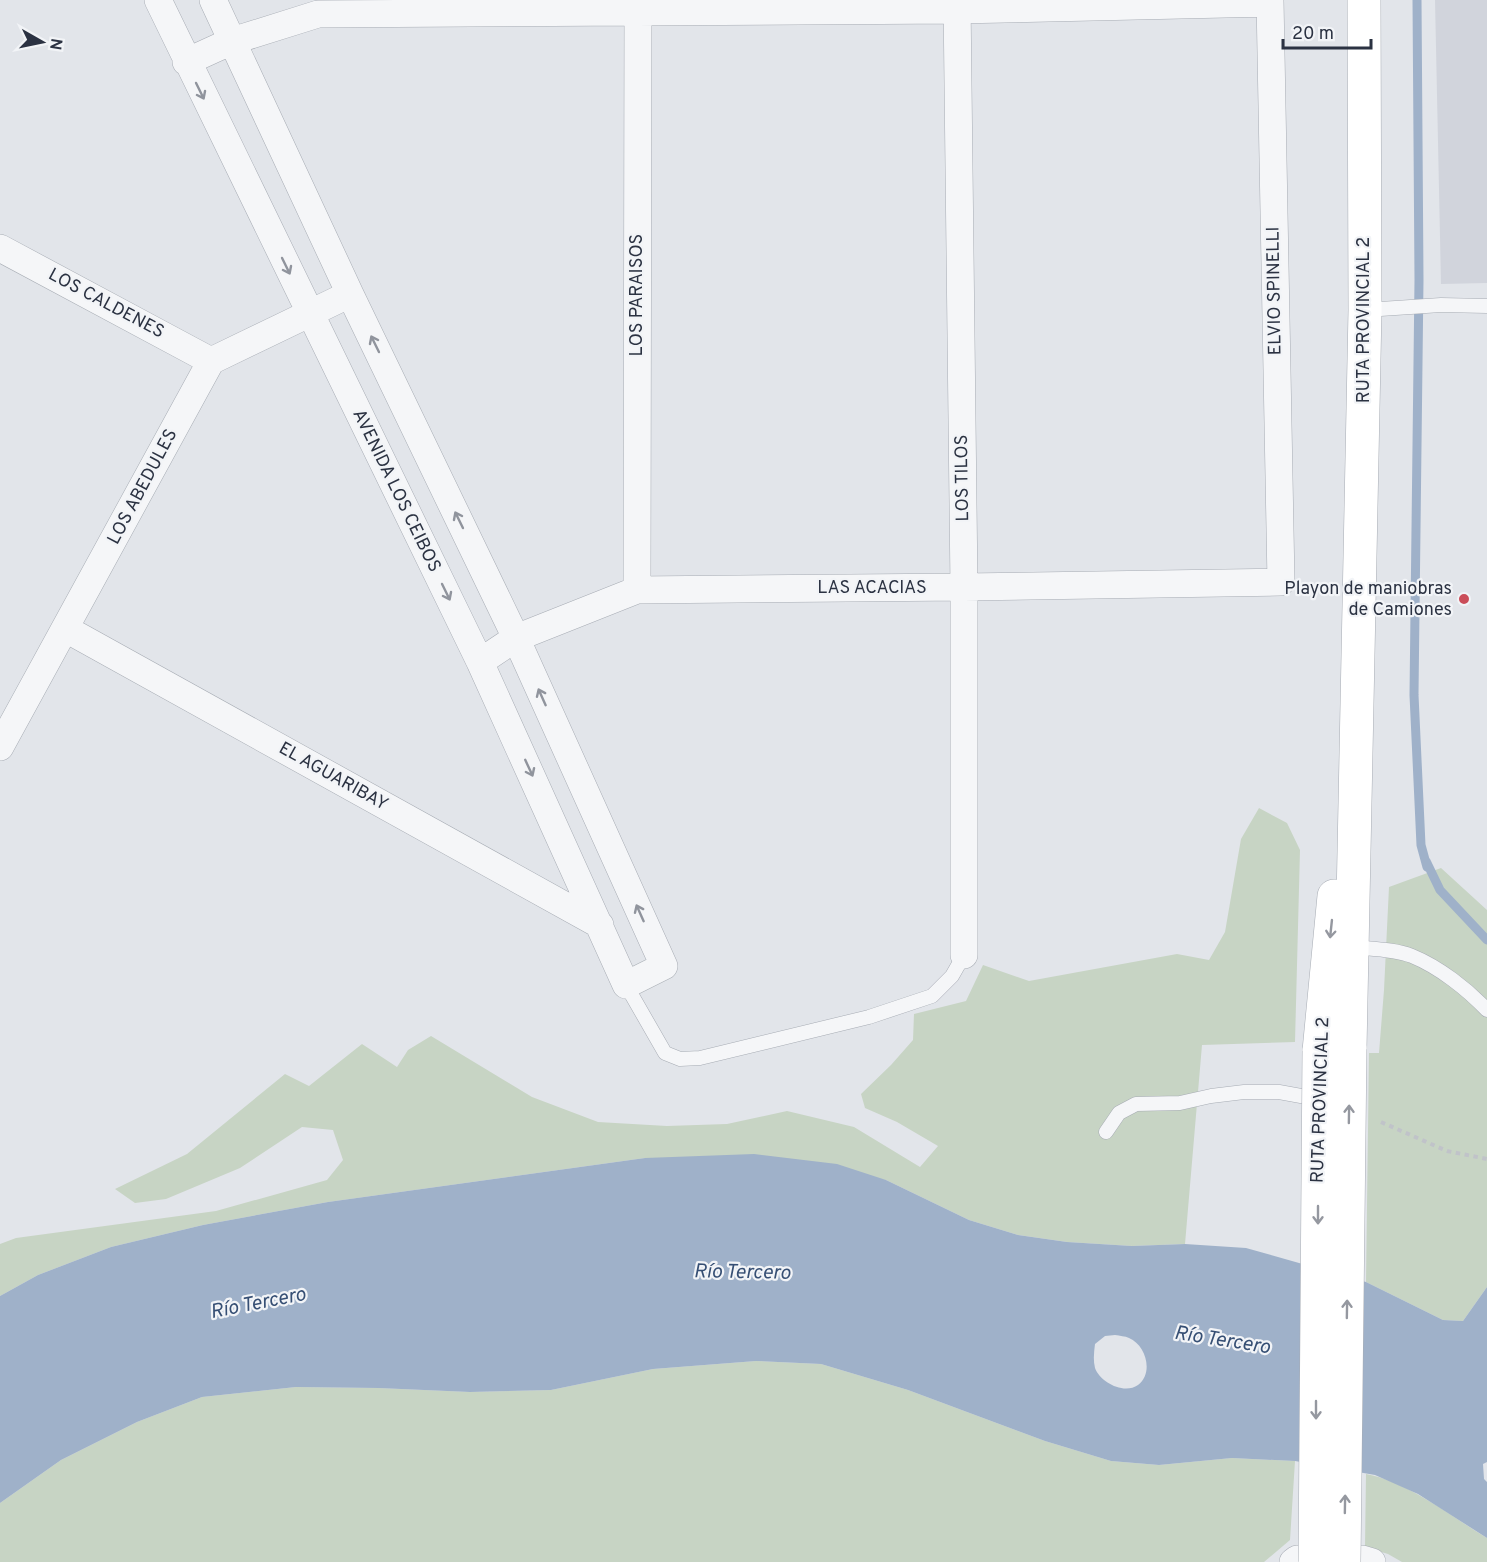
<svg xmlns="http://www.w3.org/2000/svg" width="1487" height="1562" font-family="Overpass,sans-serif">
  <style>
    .built { fill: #d1d4dc }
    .green { fill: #c7d4c4 }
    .water { fill: #9fb1c9; fill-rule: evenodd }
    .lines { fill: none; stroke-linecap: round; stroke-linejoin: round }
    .stream { stroke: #9fb1c9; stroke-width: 9 }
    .service-casing { stroke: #a7acb4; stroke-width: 15 }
    .minor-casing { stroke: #a7acb4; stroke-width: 28 }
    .secondary-casing { stroke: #a7acb4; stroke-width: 34 }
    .path { stroke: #c0c3c9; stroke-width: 4; stroke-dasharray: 4.5 4.5; stroke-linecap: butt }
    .service { stroke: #f5f6f8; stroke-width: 14 }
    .minor { stroke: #f5f6f8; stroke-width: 27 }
    .secondary { stroke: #fff; stroke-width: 33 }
    .secondary-bridge-casing { stroke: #a7acb4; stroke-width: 34; stroke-linecap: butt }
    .secondary-bridge { stroke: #fff; stroke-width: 33 }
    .oneway { stroke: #90949d }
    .oneway2 { stroke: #9598a0 }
    .poi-dot { fill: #ca4d59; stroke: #f2f4f7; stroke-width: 2 }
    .labels { text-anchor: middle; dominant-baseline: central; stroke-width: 4.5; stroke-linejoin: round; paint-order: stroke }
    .street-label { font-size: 18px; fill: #2b3242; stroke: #f2f4f7 }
    .poi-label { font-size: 18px; fill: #2b3242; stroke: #f2f4f7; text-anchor: end }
    .water-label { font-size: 20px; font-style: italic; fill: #364f74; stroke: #f2f4f7 }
  </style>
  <rect width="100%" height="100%" fill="#e2e5ea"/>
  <path class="built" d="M1435 0H1487V283L1441 284Z"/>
  <path class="green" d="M1259 808 1287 823 1300 850 1295 1042 1202 1045 1185 1244 1132 1246 1067 1242 1018 1235 969 1220 886 1180 645 1158 328 1202 203 1225 111 1247 38 1275 0 1296V1244L16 1238 216 1211 327 1180 343 1160 333 1130 302 1127 240 1168 166 1199 135 1203 115 1189 187 1154 285 1074 309 1086 362 1044 397 1067 408 1050 431 1036 532 1097 598 1122 667 1126 727 1124 787 1111 854 1127 920 1167 938 1146 897 1122 865 1108 861 1094 891 1065 913 1040 914 1014 966 1001 983 965 1029 981 1177 954 1209 960 1225 932 1241 839Z
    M1441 868 1487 910V1287L1463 1321 1443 1320 1366 1282 1369 1053H1379L1384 990 1389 887Z
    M756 1361 821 1364 908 1390 1045 1441 1111 1461 1159 1465 1232 1458 1295 1461 1290 1540 1264 1562H0V1503L61 1460 137 1422 202 1397 296 1387 378 1388 470 1392 551 1390 653 1369Z
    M1366 1474C1409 1482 1450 1516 1487 1538V1562H1402L1388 1554 1365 1547Z"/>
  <path class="water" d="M754 1154 837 1164 886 1180 969 1220 1018 1235 1067 1242 1132 1246 1185 1244 1246 1248 1366 1282 1443 1320 1463 1321 1487 1287V1462L1483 1464 1484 1479 1487 1482V1538L1418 1494 1375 1475 1295 1461 1232 1458 1159 1465 1111 1461 1045 1441 908 1390 821 1364 756 1361 653 1369 551 1390 470 1392 378 1388 296 1387 202 1397 137 1422 61 1460 0 1503V1296L38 1275 111 1247 203 1225 328 1202 645 1158ZM1115 1335C1120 1336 1125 1336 1129 1338 1146 1345 1154 1373 1138 1385 1124 1395 1100 1382 1095 1368 1093 1360 1094 1352 1095 1344L1105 1336Z"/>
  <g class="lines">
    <path class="stream" d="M1417 0 1419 280 1414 695 1421 845 1427 867
      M1426 861 1440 890 1487 940"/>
    <g class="service-casing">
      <path id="service" d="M1365 310 1441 305 1487 306
        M1353 947C1372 949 1394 949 1412 956 1439 967 1467 989 1487 1010
        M626 985 665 1053 680 1059 700 1058 869 1017 932 996 952 976 964 955
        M1106 1132 1119 1113 1136 1104 1180 1103 1211 1096 1244 1092H1279L1301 1096"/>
    </g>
    <g class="minor-casing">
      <path id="minor" d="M158 0 480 662 626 985 664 966 516 638 350 294 213 0
        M957 0 964 587V955
        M186 62 232 41 318 14 957 10 1270 3
        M0 248 211 361
        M637 590 638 0
        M66 629 600 925
        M480 662 516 638 637 590 964 587 1281 582 1270 0
        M0 747 211 361 350 294
        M1362 1559 1372 1562
        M1293 1562 1297 1559"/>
    </g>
    <g class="secondary-casing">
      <path id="secondary" d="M1350 1049 1365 310 1364 0
        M1319 1051 1334 896"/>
    </g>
    <path class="path" d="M1381 1122 1447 1151 1487 1159"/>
    <use href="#service" class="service"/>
    <use href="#minor" class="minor"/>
    <use href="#secondary" class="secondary"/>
    <g class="secondary-bridge-casing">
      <path id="secondary-bridge" d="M1315 1562 1319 1051
        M1344 1562 1350 1049"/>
    </g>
    <use href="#secondary-bridge" class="secondary-bridge"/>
  </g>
  <defs><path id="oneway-shaft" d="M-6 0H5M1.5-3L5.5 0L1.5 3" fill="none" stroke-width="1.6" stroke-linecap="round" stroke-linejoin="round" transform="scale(1.5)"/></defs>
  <g class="oneway">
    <use href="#oneway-shaft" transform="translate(200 91) rotate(64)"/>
    <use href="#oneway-shaft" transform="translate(286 266) rotate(64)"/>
    <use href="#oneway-shaft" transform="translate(375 344) rotate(-116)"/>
    <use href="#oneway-shaft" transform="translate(459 520) rotate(-116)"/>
    <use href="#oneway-shaft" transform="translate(446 592) rotate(64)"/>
    <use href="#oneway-shaft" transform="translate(542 697) rotate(-114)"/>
    <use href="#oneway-shaft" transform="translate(529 768) rotate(65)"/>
    <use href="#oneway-shaft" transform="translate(640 913) rotate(-114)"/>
  </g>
  <g class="oneway2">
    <use href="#oneway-shaft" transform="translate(1331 929) rotate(96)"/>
    <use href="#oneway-shaft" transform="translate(1349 1114) rotate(-89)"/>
    <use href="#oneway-shaft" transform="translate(1318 1215) rotate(90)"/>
    <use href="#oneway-shaft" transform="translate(1347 1309) rotate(-89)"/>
    <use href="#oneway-shaft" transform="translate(1316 1410) rotate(90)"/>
    <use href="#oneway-shaft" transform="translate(1345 1504) rotate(-89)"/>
  </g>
  <circle class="poi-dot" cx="1464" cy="599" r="6"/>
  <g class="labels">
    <g class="street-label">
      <text transform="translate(1275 291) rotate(-91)">ELVIO SPINELLI</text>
      <text transform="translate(637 295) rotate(-90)">LOS PARAISOS</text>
      <text transform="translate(106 304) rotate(28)">LOS CALDENES</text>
      <text transform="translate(1364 320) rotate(-90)">RUTA PROVINCIAL 2</text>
      <text transform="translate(963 478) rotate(-91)">LOS TILOS</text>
      <text transform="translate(143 487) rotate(-62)">LOS ABEDULES</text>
      <text transform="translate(396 491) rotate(64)">AVENIDA LOS CEIBOS</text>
      <text x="872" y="588">LAS ACACIAS</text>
      <text transform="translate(333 777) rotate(29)">EL AGUARIBAY</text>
      <text transform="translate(1321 1100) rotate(-88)">RUTA PROVINCIAL 2</text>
    </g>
    <g class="poi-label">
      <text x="1452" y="589">Playon de maniobras<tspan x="1452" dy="21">de Camiones</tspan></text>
    </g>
    <g class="water-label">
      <text transform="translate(742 1273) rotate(1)">Río Tercero</text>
      <text transform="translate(258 1304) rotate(-11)">Río Tercero</text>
      <text transform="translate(1222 1341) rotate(9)">Río Tercero</text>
    </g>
  </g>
  <g transform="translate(42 42) rotate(99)" stroke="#f2f4f7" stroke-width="4.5" paint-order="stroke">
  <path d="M0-4.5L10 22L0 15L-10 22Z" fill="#2b3242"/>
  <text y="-9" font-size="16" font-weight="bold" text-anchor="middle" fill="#2b3242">N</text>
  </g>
  <path d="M1283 39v9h88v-9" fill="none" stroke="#2b3242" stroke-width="3"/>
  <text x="1292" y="39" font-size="18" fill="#2b3242" stroke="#f2f4f7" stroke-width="4.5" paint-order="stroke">20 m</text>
</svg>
